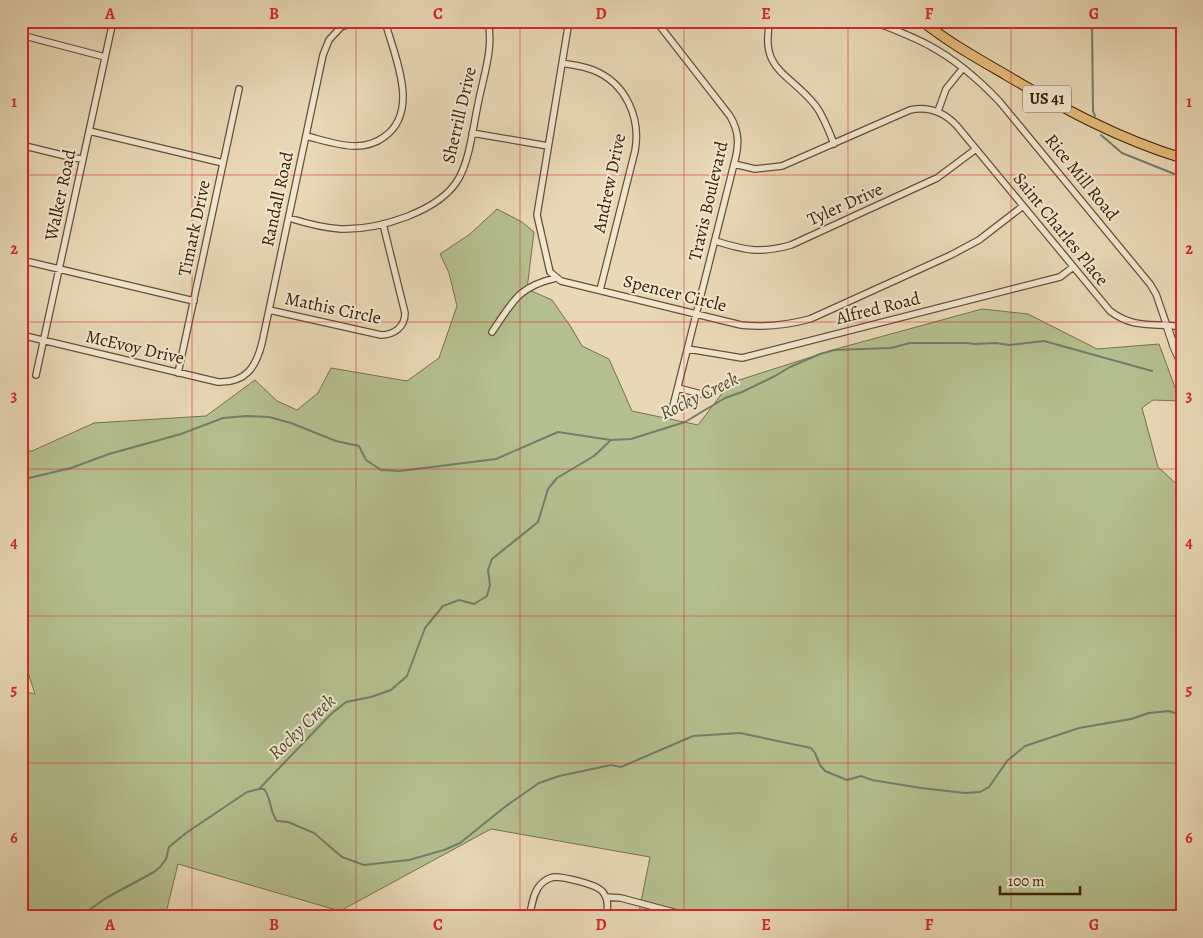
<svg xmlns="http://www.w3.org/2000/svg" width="1203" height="938" font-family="Alegreya,serif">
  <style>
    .green { fill: #b5bf8f; stroke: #77724a }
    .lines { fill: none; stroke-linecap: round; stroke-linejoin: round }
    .stream { stroke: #727e69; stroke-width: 2 }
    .minor-casing { stroke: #655132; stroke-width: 8 }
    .tertiary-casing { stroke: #655132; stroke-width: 9 }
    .primary-casing { stroke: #392406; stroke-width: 11 }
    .motorway-casing { stroke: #392406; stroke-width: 12 }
    .minor { stroke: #f1e6d0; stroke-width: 5.5 }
    .tertiary { stroke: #f1e6d0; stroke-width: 7 }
    .primary { stroke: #e4bc7b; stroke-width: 9 }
    .motorway { stroke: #e4bc7b; stroke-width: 10 }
    .grid { fill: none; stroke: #d62828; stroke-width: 1; stroke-opacity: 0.55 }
    .labels { text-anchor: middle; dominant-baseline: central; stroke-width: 4; stroke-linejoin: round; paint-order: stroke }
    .shield { fill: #f1e6d0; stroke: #705e43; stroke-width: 1 }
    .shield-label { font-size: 16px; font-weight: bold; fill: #392406 }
    .street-label { font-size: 18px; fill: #392406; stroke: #f1e6d0 }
    .water-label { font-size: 19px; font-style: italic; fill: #514a2f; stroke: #f1e6d0 }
    .neatline { fill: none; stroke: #d62828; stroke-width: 2 }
    .grid-label { font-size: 16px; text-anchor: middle; font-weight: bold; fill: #d62828 }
  </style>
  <rect width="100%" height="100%" fill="#e9d8b6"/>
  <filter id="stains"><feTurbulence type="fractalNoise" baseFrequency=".004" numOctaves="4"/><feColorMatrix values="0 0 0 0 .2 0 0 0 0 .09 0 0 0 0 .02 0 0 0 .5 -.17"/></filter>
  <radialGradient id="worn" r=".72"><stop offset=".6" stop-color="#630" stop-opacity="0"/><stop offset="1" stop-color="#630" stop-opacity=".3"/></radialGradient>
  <path class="green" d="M497 209 522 222 534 232 527 289 552 300 571 327 582 346 609 359 632 411 698 425 730 383 836 349 982 309 1028 314 1097 349 1159 344 1180 401 1153 400 1142 408 1158 467 1182 489V917H638L650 857 491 829 340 911 178 864 165 917H21V691L35 694 21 651V451H32L94 423 206 416 255 380 277 401 297 410 318 393 331 368 407 381 439 358 457 306 449 273 440 254 470 234Z"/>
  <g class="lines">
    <path class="stream" d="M1092 21 1093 111 1095 116
      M1101 135 1122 153 1182 177
      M21 480 71 468 109 454 181 434 223 418 247 416 269 417 291 423 336 441 359 446 366 460 381 470 400 471 496 459 558 432 611 440 631 439 685 422 725 398 742 392 775 376 790 367 820 354 834 350 891 348 910 343H967L974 344 996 343 1009 345 1044 341 1152 371
      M259 789H264C272 799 269 811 277 821L288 822 314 833 342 857 364 865 409 860 444 850 460 843 506 806 539 783 559 776 611 765 621 767 693 736 740 733 811 748 815 753 820 765 825 771 847 780 861 776 872 780 921 788 965 793 980 792 989 787 1007 761 1025 746 1079 728 1131 719 1149 713 1169 711 1175 713 1182 721
      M79 917 106 898 154 872 160 867 166 859 169 847 186 833 247 792 259 789 330 715 346 702 371 697 391 690 407 676 425 628 443 606 459 600 474 604 487 596 490 585 488 570 492 559 538 522 548 489 557 478 594 456 611 440"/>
    <g class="minor-casing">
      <path id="minor" d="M321 21 336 25 341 27 359 21
        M569 21 537 215 550 272 561 281 741 325C765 328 787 325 810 319L951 255 979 240 1023 206
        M656 21 730 116C740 133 739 146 734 164L672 410
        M770 21C759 71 790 73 815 105 823 115 829 131 834 144
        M873 21C892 29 912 36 930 46 956 60 978 79 999 101L1150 284 1156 294 1167 326
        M21 35 105 57
        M562 63C572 65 583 66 593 70 626 83 641 118 635 151L600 290
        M938 111 946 89 963 68
        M89 131 223 163
        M472 133 548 146
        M306 136C322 140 339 146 355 146 366 146 376 143 384 137 421 111 394 56 385 21
        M21 145 74 158 83 159
        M734 164 755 169 782 166 910 110C929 106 944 112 957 126L1110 311C1135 330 1154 322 1182 327
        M289 218C305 223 324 228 341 229 378 230 440 212 459 178 470 158 473 127 478 104 483 77 494 49 488 21
        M715 241C745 250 759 254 791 245L937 178 976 149
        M21 260 194 301
        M269 310 381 335C394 335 405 327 405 313L383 224
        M492 332C513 302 517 287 556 278
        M21 335 218 382C246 383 256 367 262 343L323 55 329 40 341 27
        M688 349 742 358 1060 277 1073 267
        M178 373 239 89
        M36 375 113 21
        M678 388 705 395
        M606 897 621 898 692 917
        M529 917C532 906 533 892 541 884 544 881 549 878 554 877 565 877 595 884 602 891 609 899 608 908 606 917"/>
    </g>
    <g class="tertiary-casing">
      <path id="tertiary" d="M1167 326 1174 347 1182 365"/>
    </g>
    <g class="primary-casing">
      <path id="primary" d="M922 21C948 42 977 58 1006 75 1062 108 1119 139 1182 158"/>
    </g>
    <g class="motorway-casing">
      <path id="motorway" d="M1175 21 1182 27"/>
    </g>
    <use href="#minor" class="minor"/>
    <use href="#tertiary" class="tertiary"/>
    <use href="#primary" class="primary"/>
    <use href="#motorway" class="motorway"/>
  </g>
  <path class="grid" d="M192 21V917M356 21V917M520 21V917M684 21V917M848 21V917M1011 21V917M21 175H1182M21 322H1182M21 469H1182M21 616H1182M21 763H1182"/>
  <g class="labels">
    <rect class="shield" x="1023" y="85.5" width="48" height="27" rx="4"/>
    <g class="shield-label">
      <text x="1047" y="99">US 41</text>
    </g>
    <g class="street-label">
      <text transform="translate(459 115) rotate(-77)">Sherrill Drive</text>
      <text transform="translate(1082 177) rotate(51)">Rice Mill Road</text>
      <text transform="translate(609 183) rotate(-78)">Andrew Drive</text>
      <text transform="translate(60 195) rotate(-78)">Walker Road</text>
      <text transform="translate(277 199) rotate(-78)">Randall Road</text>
      <text transform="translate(708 201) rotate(-77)">Travis Boulevard</text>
      <text transform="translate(845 204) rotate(-24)">Tyler Drive</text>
      <text transform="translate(194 228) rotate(-78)">Timark Drive</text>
      <text transform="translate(1061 229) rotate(51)">Saint Charles Place</text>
      <text transform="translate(675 293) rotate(14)">Spencer Circle</text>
      <text transform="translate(333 308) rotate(12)">Mathis Circle</text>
      <text transform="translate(878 308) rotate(-14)">Alfred Road</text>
      <text transform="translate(135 347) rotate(13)">McEvoy Drive</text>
    </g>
    <g class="water-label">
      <text transform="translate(699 396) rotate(-26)">Rocky Creek</text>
      <text transform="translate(302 727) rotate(-44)">Rocky Creek</text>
    </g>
  </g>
  <rect width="1203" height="938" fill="none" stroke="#e9d8b6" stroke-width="55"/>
  <path d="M1000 886v8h80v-8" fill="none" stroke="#392406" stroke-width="2.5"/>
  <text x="1008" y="886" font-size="15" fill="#392406" stroke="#f1e6d0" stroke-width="4" paint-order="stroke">100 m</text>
  <rect x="28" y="28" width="1148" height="882" class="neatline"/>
  <g class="grid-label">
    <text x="110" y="19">A</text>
    <text x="274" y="19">B</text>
    <text x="438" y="19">C</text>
    <text x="601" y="19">D</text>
    <text x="766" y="19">E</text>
    <text x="929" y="19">F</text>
    <text x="1094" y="19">G</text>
    <text x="14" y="107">1</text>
    <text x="1189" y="107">1</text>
    <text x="14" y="254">2</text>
    <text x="1189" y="254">2</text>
    <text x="14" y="401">3</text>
    <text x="1189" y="401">3</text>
    <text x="14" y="548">4</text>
    <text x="1189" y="548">4</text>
    <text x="14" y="695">5</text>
    <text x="1189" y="695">5</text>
    <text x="14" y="843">6</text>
    <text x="1189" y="843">6</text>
    <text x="110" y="930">A</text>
    <text x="274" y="930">B</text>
    <text x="438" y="930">C</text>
    <text x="601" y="930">D</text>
    <text x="766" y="930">E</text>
    <text x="929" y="930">F</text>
    <text x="1094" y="930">G</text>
  </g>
  <rect width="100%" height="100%" filter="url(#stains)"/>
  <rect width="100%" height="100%" fill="url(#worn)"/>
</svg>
